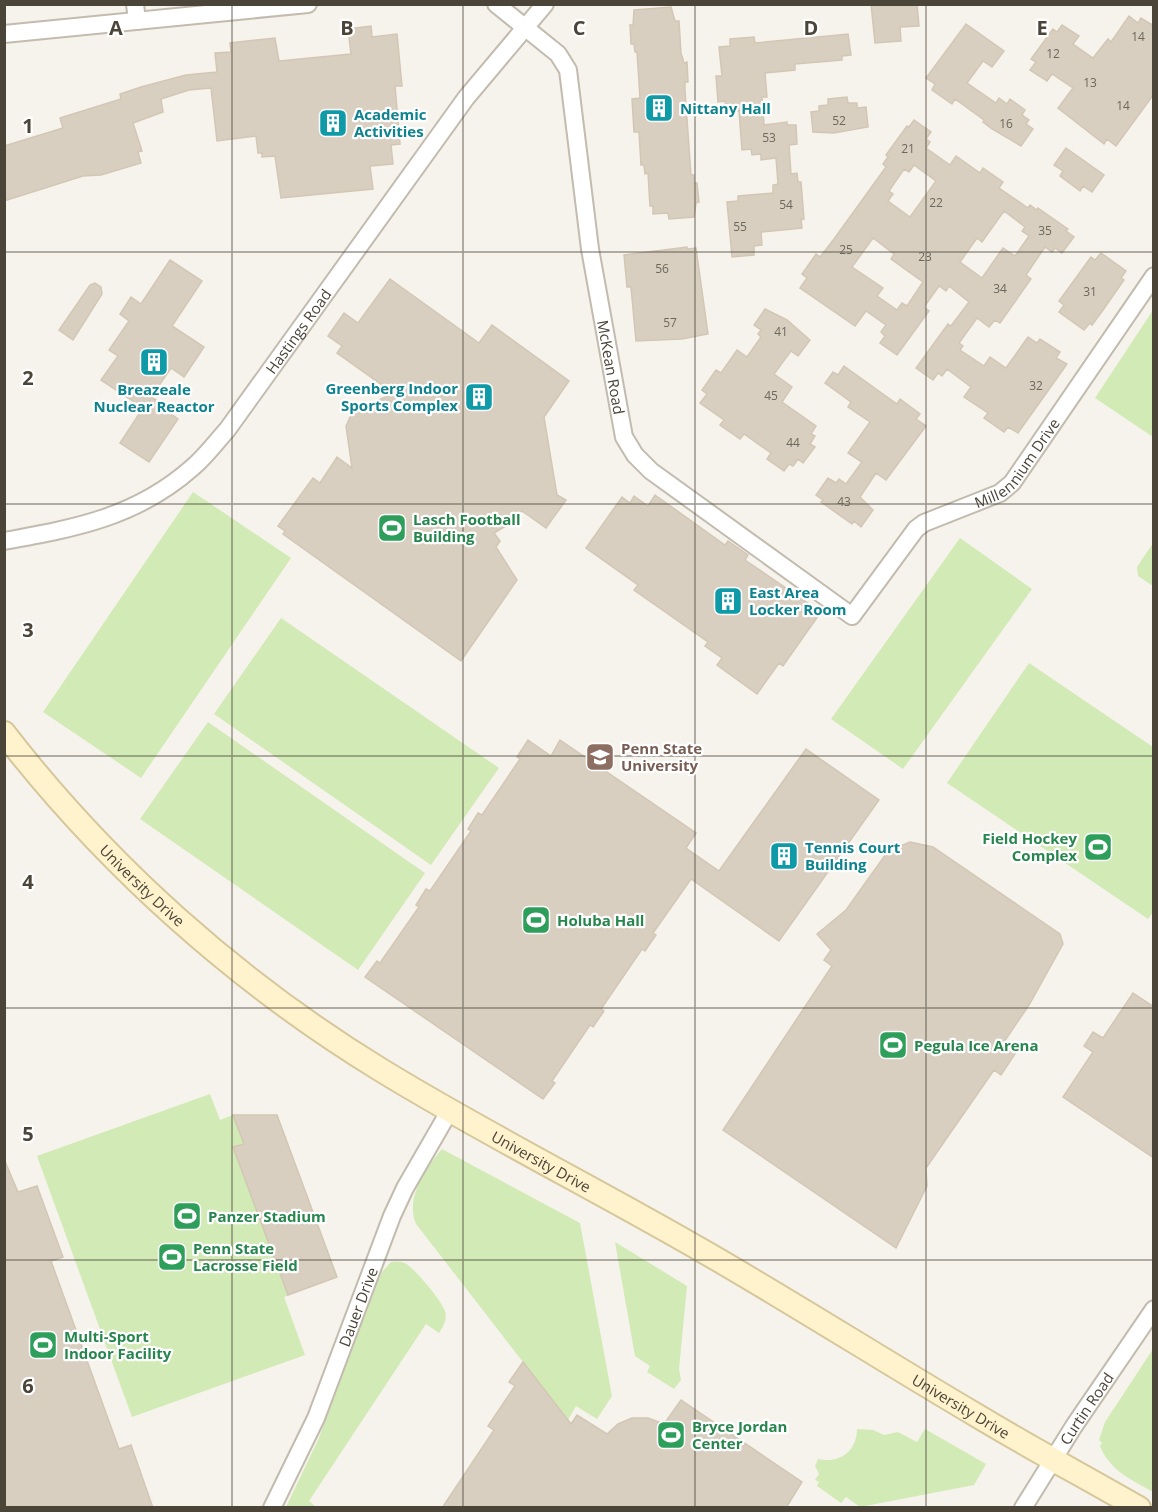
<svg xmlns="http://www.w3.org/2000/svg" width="1158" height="1512" font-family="'Open Sans',sans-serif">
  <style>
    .green { fill: #d2eab5 }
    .building { fill: #d8cfc1; stroke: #d3c7b4; stroke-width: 1.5; fill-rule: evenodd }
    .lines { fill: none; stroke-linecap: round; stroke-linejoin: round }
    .street-casing { stroke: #c2bbae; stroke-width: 20 }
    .secondary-casing { stroke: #d6c79b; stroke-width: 26 }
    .street { stroke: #fff; stroke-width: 16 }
    .secondary { stroke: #fff3cd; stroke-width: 22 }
    .grid { fill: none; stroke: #4b4439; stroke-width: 1.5; stroke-opacity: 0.55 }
    .labels { text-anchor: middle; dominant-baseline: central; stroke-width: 4.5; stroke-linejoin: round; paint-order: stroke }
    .number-label { font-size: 12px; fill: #6e675b }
    .culture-label { font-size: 15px; font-weight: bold; fill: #0d838f; stroke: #fff; text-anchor: start }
    .street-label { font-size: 15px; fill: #4b4439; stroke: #fff }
    .leisure-label { font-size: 15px; font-weight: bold; fill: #27864d; stroke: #fff; text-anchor: start }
    .education-label { font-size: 15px; font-weight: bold; fill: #785e54; stroke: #fff; text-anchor: start }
    .grid-label { font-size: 20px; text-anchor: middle; font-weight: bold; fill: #4b4439; stroke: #fff; stroke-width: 4.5; stroke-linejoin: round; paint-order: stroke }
  </style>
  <rect width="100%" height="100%" fill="#f6f3ec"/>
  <path class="green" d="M1153 310 1154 437H1153L1095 398Z
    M193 492 291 558 141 778 43 712Z
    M960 538 1032 589 903 769 831 719Z
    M1153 543V586L1138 576 1137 567Z
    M281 618 499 768 431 865 214 714Z
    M1029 663 1153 747 1154 911 1148 919 947 783Z
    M208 722 425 873 358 970 140 819Z
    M210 1094 220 1120 233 1115H277L337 1277 284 1297 305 1355 132 1417 37 1156Z
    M442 1149 580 1223 612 1396 597 1419 576 1406 568 1420 416 1224C405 1198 425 1169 442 1149Z
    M615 1242 687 1286 679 1369 681 1380 674 1389 647 1372 650 1366 635 1356Z
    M391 1262C397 1261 404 1261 409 1266 417 1272 442 1301 445 1311 447 1319 444 1326 439 1333L426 1324 309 1501 316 1507H286L318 1440 381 1273Z
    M1153 1349V1492C1132 1480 1110 1471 1100 1446L1102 1443 1099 1440 1105 1422Z
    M857 1429 873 1430 884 1435 898 1432 917 1442 925 1429 986 1464 974 1485 860 1507 846 1497 841 1503 817 1486 819 1482 815 1480 819 1474 815 1466 818 1459C840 1464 857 1451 857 1429Z"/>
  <path class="building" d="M871 4H917L919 26 900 27 901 41 875 43Z
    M671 7 675 21H679L681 53 684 63 687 62 688 82H685V91L691 175H694V183H697L699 202 696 203 694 217 669 219 668 213 653 214V206H650L648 173 645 174 644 165H641L639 132H634L632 99 640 98 637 52H635L634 44H631L630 25H633L634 10Z
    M1129 16 1138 23 1141 18 1154 26V94L1116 146 1107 139 1104 144 1058 108 1073 88 1052 74 1047 81 1030 70 1036 62 1031 59 1053 29 1057 32 1062 25 1079 36 1073 44 1093 58 1108 39 1111 42Z
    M966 24 1004 51 992 67 983 61 967 83 996 103 999 98 1007 104 1010 99 1025 110 1022 115 1029 120 1026 124 1033 129 1021 146 992 129 983 122 984 120 955 99 952 104 932 90 935 84 926 78Z
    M371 26 372 37 397 34 402 86H395L400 144 391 145 393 164 370 166 373 189 281 198 275 156 262 157V153H258L256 136 217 141 211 88 189 90 161 99 163 112 133 123 142 151 138 152 141 163 101 175 83 176 4 201V146L63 128 60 118 121 99 120 94 141 87 186 75 217 72 215 53 231 52 230 43 275 38 279 61 351 54 348 29Z
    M848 34 851 55 842 56V60L795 64V70L765 73 767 97H762L764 125 787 122V125H796L797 144 789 145 791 174 797 173 798 182H801L804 219 801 220 802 228 761 232 762 245 754 246V255L732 257 727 202 738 201V196L773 193V185L778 184 776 158 761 160V154L752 155 751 149 742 150 739 111 726 112 725 101 718 102 716 76H722L719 47 730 46V39L754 37 755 43Z
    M847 97 848 103H857V108L866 107 868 127 834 133 813 132 811 112 819 111V106L828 105V99Z
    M914 120 931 132 926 139 930 142 926 148 950 165 956 156 980 173 983 168 1003 182 999 188 1028 208 1030 205 1037 210 1038 208 1068 229 1066 231 1074 237 1062 253 1055 248 1052 252 1045 247 1026 275 1031 279 1000 323 995 320 989 327 977 318 959 343 963 346 960 350 984 366 990 357 1006 368 1028 337 1037 343 1040 339 1060 352 1056 358 1067 364 1018 433 1008 427 1004 432 984 418 988 413 964 397 971 387 947 369 942 376 938 373 933 380 916 368 948 324 951 326 969 302 949 286 946 291 939 286 924 307 929 311 897 355 880 343 885 336 881 332 886 325 866 311 855 326 800 288 807 278 802 274 816 254 820 257 834 239 886 167 883 164 888 157 886 155 907 126 909 127ZM914 165 936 181 910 217 888 201 893 194 889 191 904 169 909 172ZM1004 211 1025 227 1022 231 1029 236 1015 256 1003 248 982 278 960 262 977 238 982 242ZM873 238 894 254 891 259 923 282 907 306 902 303 897 310 877 296 883 288 852 267Z
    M1066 148 1104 175 1092 192 1083 186 1080 191 1060 176 1063 171 1054 165Z
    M687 247V249L696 248 708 334 682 339 636 341 631 287H627L624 255Z
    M1101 253 1126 271 1121 278 1124 280 1103 310 1092 325 1090 323 1084 330 1059 312 1064 305 1059 301 1091 257 1095 260Z
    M170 260 202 281 172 326 204 347 184 377 171 368 151 397 161 403 159 406 178 419 149 462 120 443 143 408 101 380 118 356 109 350 129 321 120 314 131 297 141 304Z
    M390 279 479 343 492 325 569 381 544 417 557 495 566 500 546 528 522 511 513 522 494 533 500 541 496 547 517 580 461 661 283 534 285 531 278 526 313 478 320 483 337 457 352 468 346 426 355 406 359 410 393 393 337 353 342 346 328 336 344 313 358 323Z
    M95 283 101 287 102 294 73 340 59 330 90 285Z
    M765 309 787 320 810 340 798 356 791 351 774 374 792 387 782 402 816 426 811 434 815 436 810 444 815 447 803 463 798 459 793 466 789 464 784 471 767 459 771 453 744 434 740 439 720 425 724 420 700 403 707 394 702 390 716 370 721 373 737 350 747 357 761 337 758 334 761 330 754 325Z
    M844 366 897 404 900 399 920 414 916 419 926 426 886 480 876 473 860 497 873 510 861 527 854 521 852 524 821 502 823 500 816 495 828 478 836 483 839 479 846 484 862 462 848 453 870 422 848 407 851 402 825 383 833 372 838 375Z
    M655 495 725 545 728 541 748 555 745 560 821 612 783 666 779 663 757 694 717 665 722 658 705 646 708 642 634 590 638 585 586 548 622 497 630 503 634 496 648 506Z
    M528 740 551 756 560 740 696 833 686 848 719 871 806 749 879 800 779 941 691 879 653 933 656 935 645 951 642 949 601 1009 604 1011 593 1027 590 1025 552 1081 555 1083 543 1099 365 977 377 961 380 963 419 907 416 905 426 889 430 891 471 831 468 829 478 813 482 815 520 759 517 757Z
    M910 842 933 847 1060 934 1063 944 1029 1005 1004 1042 1017 1051 1001 1075 994 1070 926 1168 927 1186 896 1248 723 1130 832 966 824 960 831 950 817 934 846 910 888 851Z
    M1133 993 1154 1007V1158L1063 1097 1093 1052 1084 1046 1093 1032 1103 1038Z
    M233 1115H277L337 1277 288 1295 233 1147 244 1144Z
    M4 1159 18 1192 37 1186 63 1257 51 1261 119 1449 131 1445 153 1508H4Z
    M523 1362 571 1424 577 1415 607 1434 618 1424 632 1418H648L664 1424 681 1400 802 1482 786 1508H442L494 1430 488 1426 515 1386 509 1382Z"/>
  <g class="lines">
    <g class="street-casing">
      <g id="street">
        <path d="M135 4 137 21"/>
        <path id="s1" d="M496 4 558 54 568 70 590 249 624 437 635 455 651 471 852 616 916 529 924 523 1000 493 1012 483 1154 276"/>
        <path d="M4 34 308 4"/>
        <path id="s2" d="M4 541C76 528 137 517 193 467 206 456 216 442 227 430L466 98 545 4"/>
        <path id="s3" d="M272 1508 316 1418 392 1216 405 1188 450 1110"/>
        <path id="s4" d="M1023 1508 1074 1426 1154 1309"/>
      </g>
    </g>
    <g class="secondary-casing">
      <g id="secondary">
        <path id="s5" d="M4 733C107 866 237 982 381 1070 487 1135 600 1191 708 1254 798 1306 886 1362 976 1415 1029 1447 1085 1477 1139 1508"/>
      </g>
    </g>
    <use href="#street" class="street"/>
    <use href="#secondary" class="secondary"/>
  </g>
  <path class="grid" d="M232 4V1508M463 4V1508M695 4V1508M926 4V1508M4 252H1154M4 504H1154M4 756H1154M4 1008H1154M4 1260H1154"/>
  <defs>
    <g id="building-square" transform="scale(1.5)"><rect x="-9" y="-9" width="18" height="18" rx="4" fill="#0f9aa8" stroke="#fff"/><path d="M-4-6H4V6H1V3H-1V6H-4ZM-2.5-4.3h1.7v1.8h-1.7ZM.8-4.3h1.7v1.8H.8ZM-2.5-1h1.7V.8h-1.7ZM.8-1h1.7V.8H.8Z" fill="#fff"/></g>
    <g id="stadium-square" transform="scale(1.5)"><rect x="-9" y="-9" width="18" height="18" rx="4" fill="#2e9e5b" stroke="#fff"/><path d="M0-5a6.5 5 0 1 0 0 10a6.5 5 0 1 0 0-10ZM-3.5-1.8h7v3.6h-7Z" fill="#fff"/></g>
    <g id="university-square" transform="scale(1.5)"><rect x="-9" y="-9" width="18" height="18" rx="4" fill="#8d6e63" stroke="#fff"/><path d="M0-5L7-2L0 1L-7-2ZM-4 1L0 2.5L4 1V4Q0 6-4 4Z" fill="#fff"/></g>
  </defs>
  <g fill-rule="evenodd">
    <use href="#building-square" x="659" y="108"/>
    <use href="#building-square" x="333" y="123"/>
    <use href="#building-square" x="154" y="362"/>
    <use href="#building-square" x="479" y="397"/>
    <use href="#stadium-square" x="392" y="528"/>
    <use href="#building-square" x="728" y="601"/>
    <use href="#university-square" x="600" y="757"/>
    <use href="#stadium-square" x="1098" y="847"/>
    <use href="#building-square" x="784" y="856"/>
    <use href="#stadium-square" x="536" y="920"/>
    <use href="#stadium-square" x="893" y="1045"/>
    <use href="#stadium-square" x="187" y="1216"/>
    <use href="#stadium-square" x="172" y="1257"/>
    <use href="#stadium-square" x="43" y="1345"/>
    <use href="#stadium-square" x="671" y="1435"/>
  </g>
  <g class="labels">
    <g class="number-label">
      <text x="1138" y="36">14</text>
      <text x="1053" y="53">12</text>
      <text x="1090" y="82">13</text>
      <text x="1123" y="105">14</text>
      <text x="839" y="120">52</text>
      <text x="1006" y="123">16</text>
      <text x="769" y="137">53</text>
      <text x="908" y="148">21</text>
      <text x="936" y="202">22</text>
      <text x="786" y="204">54</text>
      <text x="740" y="226">55</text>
      <text x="1045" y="230">35</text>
      <text x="846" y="249">25</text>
      <text x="925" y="256">23</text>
      <text x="662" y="268">56</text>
      <text x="1000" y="288">34</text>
      <text x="1090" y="291">31</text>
      <text x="670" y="322">57</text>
      <text x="781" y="331">41</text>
      <text x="1036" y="385">32</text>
      <text x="771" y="395">45</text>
      <text x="793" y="442">44</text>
      <text x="844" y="501">43</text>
    </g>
    <g class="culture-label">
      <text x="680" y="108">Nittany Hall</text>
      <text x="354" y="114">Academic<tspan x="354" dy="17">Activities</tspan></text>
      <text x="458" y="388" text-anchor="end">Greenberg Indoor<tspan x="458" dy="17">Sports Complex</tspan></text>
      <text x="154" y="389" text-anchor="middle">Breazeale<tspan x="154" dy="17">Nuclear Reactor</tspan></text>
      <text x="749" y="592">East Area<tspan x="749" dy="17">Locker Room</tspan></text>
      <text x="805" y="847">Tennis Court<tspan x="805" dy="17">Building</tspan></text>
    </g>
    <g class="street-label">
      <text stroke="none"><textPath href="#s2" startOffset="378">Hastings Road</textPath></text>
      <text stroke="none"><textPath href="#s1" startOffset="399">McKean Road</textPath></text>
      <text stroke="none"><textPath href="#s1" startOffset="994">Millennium Drive</textPath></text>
      <text stroke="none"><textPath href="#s5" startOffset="206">University Drive</textPath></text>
      <text stroke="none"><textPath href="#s5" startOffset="693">University Drive</textPath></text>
      <text stroke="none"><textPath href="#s3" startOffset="219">Dauer Drive</textPath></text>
      <text stroke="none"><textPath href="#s5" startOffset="1179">University Drive</textPath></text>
      <text stroke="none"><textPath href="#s4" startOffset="118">Curtin Road</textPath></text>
    </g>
    <g class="leisure-label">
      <text x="413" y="519">Lasch Football<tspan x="413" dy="17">Building</tspan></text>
      <text x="1077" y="838" text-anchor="end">Field Hockey<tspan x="1077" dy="17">Complex</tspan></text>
      <text x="557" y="920">Holuba Hall</text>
      <text x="914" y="1045">Pegula Ice Arena</text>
      <text x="208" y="1216">Panzer Stadium</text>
      <text x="193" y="1248">Penn State<tspan x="193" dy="17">Lacrosse Field</tspan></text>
      <text x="64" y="1336">Multi-Sport<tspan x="64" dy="17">Indoor Facility</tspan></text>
      <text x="692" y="1426">Bryce Jordan<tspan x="692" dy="17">Center</tspan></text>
    </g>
    <g class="education-label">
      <text x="621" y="748">Penn State<tspan x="621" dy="17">University</tspan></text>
    </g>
  </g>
  <g class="grid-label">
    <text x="116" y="35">A</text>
    <text x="347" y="35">B</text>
    <text x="579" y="35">C</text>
    <text x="811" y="35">D</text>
    <text x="1042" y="35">E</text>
    <text x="28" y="133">1</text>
    <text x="28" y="385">2</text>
    <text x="28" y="637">3</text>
    <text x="28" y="889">4</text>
    <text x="28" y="1141">5</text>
    <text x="28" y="1393">6</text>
  </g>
  <rect width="1158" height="1512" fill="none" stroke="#4b4439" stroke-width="12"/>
</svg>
